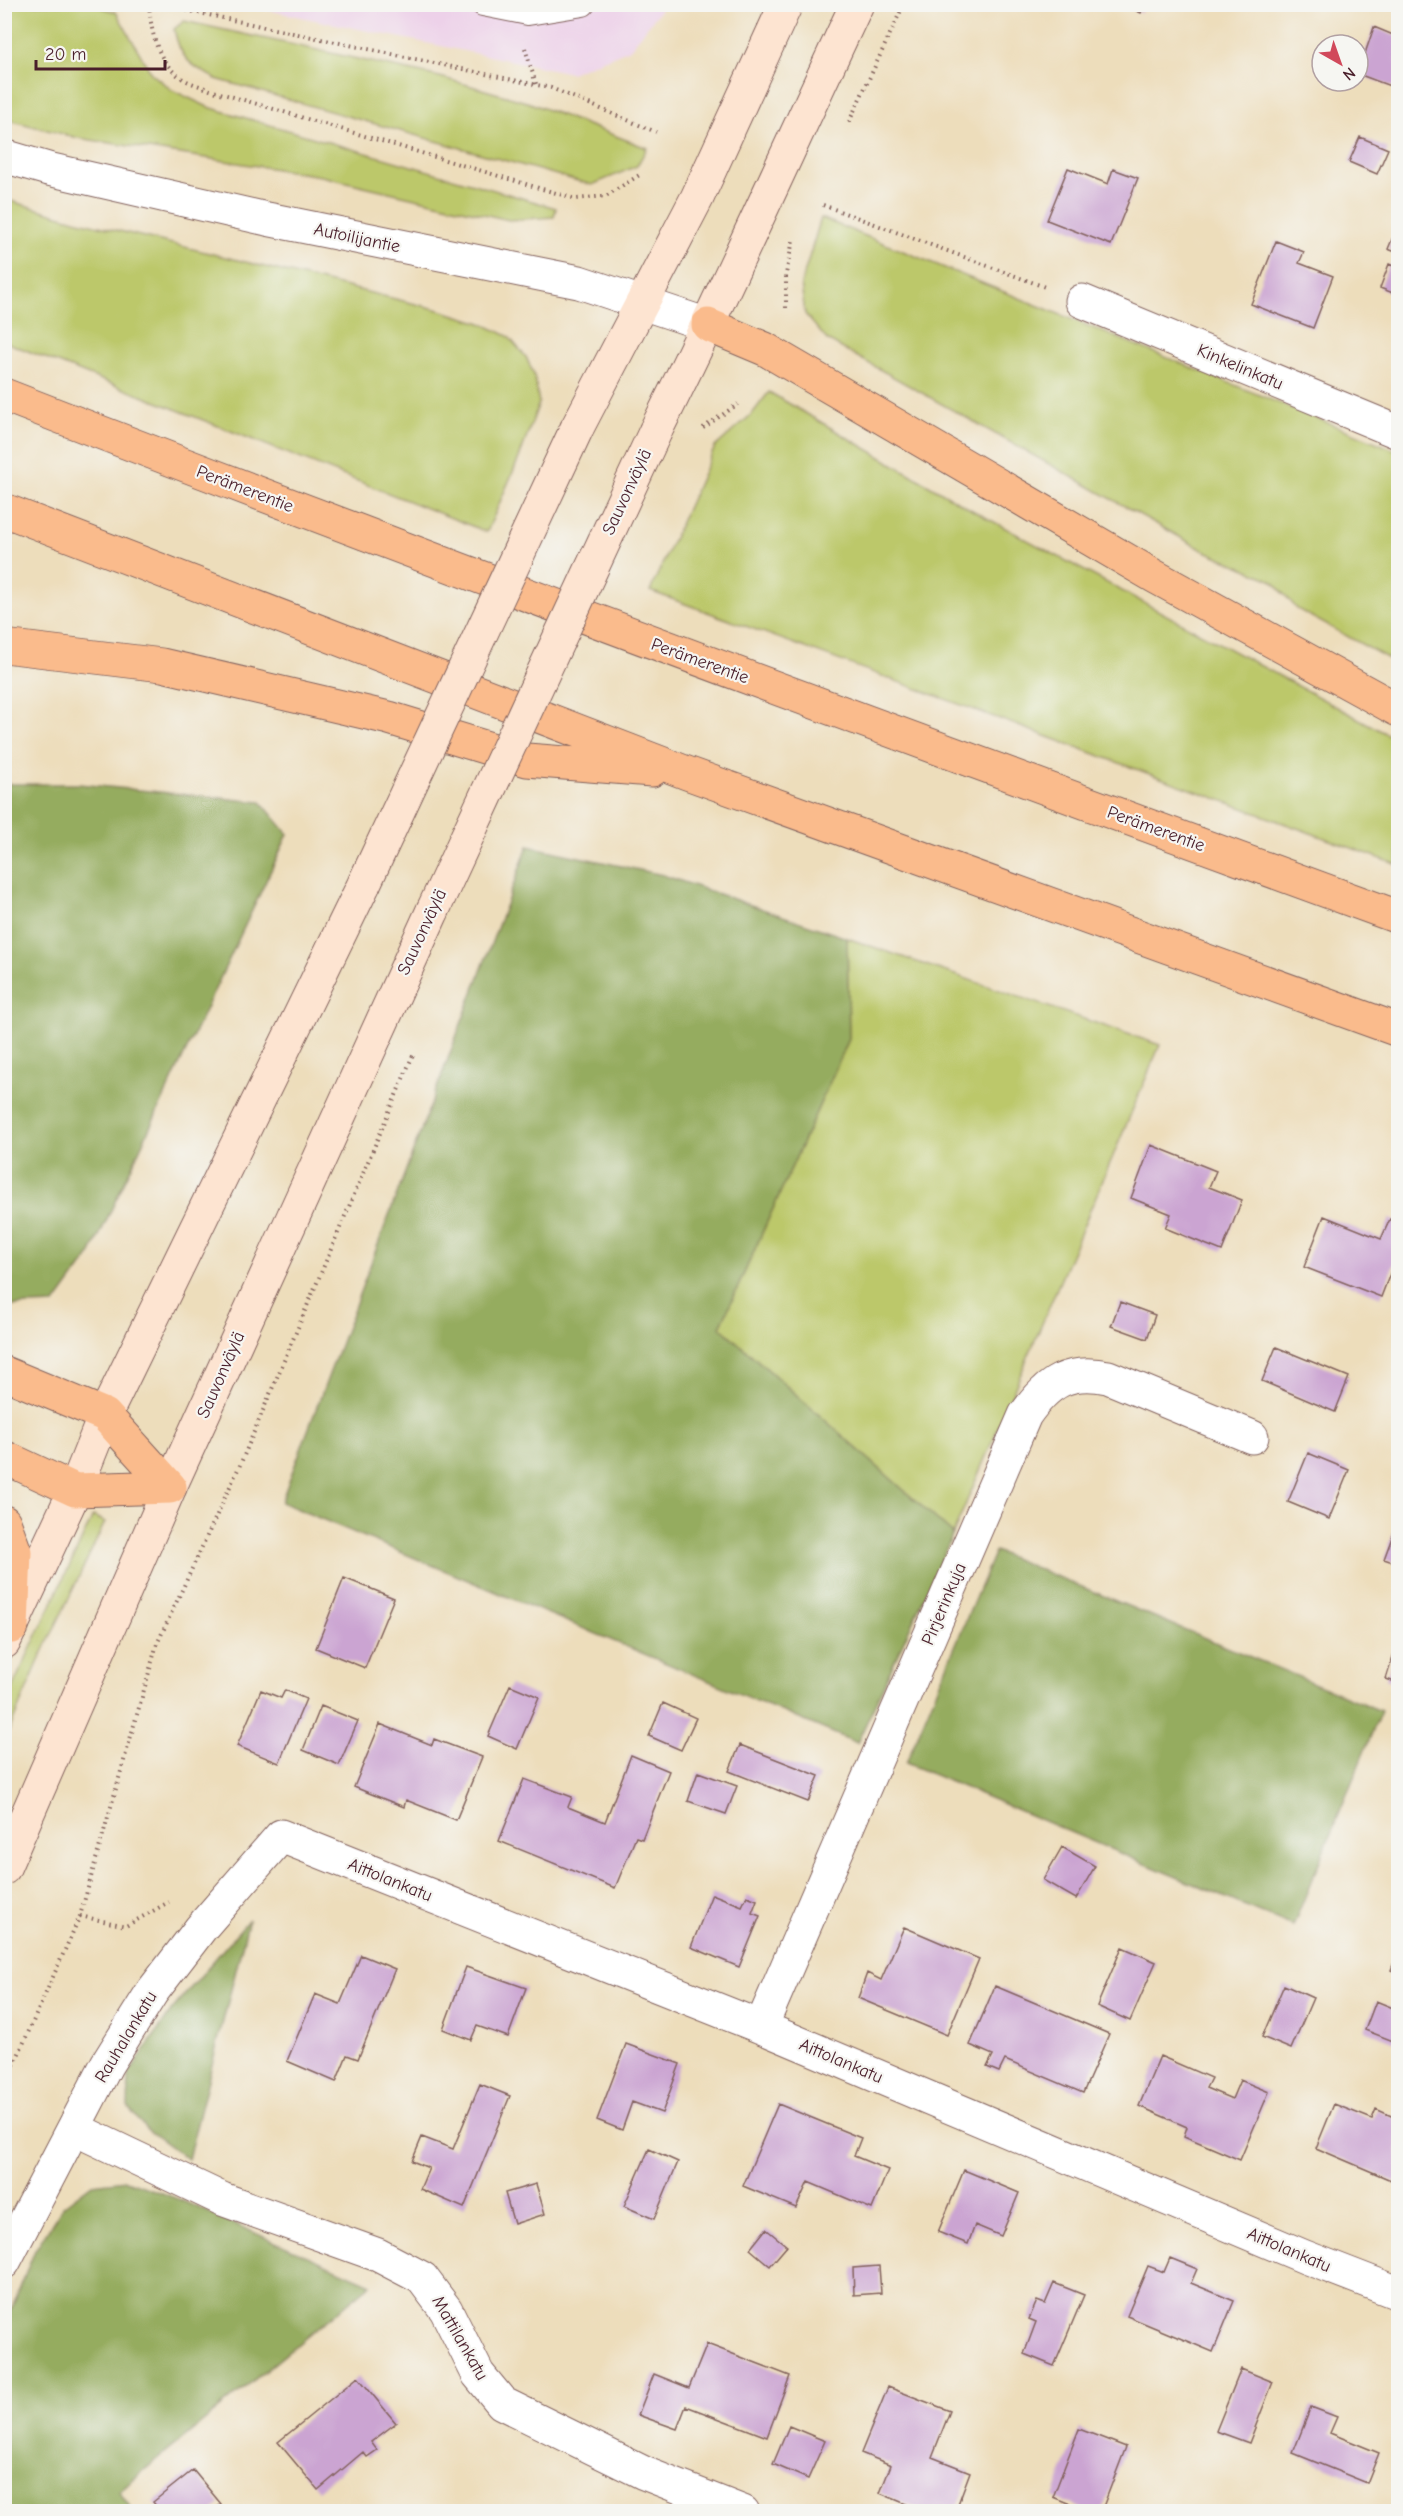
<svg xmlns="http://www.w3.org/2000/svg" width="1403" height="2516" font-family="'Comic Neue',sans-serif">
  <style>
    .built { fill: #edd1e9 }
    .green { fill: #bcc86a; stroke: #83744a; stroke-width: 1.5 }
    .forest { fill: #95ac5e; stroke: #706644; stroke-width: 1.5 }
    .building { fill: #cba4d2 }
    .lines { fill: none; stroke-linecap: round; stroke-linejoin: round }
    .service-casing { stroke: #83625d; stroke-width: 26 }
    .minor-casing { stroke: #83625d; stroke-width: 35 }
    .secondary-casing { stroke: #83625d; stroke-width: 35 }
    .motorway-casing { stroke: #83625d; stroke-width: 35 }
    .path { stroke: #83625d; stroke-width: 4; stroke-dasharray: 1.5 4.5; stroke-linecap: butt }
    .service { stroke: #fff; stroke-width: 24 }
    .minor { stroke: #fff; stroke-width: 33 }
    .secondary { stroke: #fde4d1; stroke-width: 33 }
    .motorway { stroke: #fabb8c; stroke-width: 33 }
    .secondary-bridge-casing { stroke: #83625d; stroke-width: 35; stroke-linecap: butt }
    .secondary-bridge { stroke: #fde4d1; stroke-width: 33 }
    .labels { text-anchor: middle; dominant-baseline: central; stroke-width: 4.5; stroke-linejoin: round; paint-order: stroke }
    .street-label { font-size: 18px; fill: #4a1f2b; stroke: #f6f6f2 }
  </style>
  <rect width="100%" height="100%" fill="#f6f6f2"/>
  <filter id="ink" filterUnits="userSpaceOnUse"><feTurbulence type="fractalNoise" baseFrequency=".0167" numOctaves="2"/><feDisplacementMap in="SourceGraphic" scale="12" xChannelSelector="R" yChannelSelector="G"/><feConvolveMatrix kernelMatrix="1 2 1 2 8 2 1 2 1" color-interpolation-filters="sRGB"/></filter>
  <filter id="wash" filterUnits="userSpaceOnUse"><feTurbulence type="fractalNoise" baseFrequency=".008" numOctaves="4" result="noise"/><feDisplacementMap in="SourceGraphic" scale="24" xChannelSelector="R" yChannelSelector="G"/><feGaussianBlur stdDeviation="1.35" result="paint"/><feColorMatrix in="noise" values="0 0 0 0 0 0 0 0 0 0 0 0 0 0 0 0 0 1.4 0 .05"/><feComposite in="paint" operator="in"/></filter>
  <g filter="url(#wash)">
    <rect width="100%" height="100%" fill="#edddbb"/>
    <path class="built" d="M243 5H664L630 49 571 73Z"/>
    <path class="green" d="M90 4 116 12 151 73 172 90 208 107 556 208 554 217 509 220 321 176 78 138 5 119V5Z
      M184 21 440 77 530 103 647 148 637 166 592 185 216 79C190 65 180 59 174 29Z
      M4 199 75 220 436 309 481 323 508 336 526 357 534 375 539 403 519 458 487 532 5 342Z
      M821 218 1398 451V664L1297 609 1273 581 1203 550 827 340 805 314 801 284Z
      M769 392 972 510 1398 740V865L650 591 715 447 752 414Z
      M847 938 1160 1045 953 1534 720 1327 849 1039Z
      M93 1516 105 1522 38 1663 5 1740V1703Z"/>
    <path class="forest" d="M4 784H78L261 802 288 834 90 1255 55 1304 5 1306Z
      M528 846 663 875 847 938 849 1039 720 1327 953 1534 857 1743 281 1502Z
      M995 1551 1381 1711 1293 1926 906 1763Z
      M249 1919 188 2159 145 2128 128 2107 129 2073 172 2010Z
      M126 2180 178 2199 371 2284 119 2491 132 2511H5V2326L35 2250 63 2206 92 2184Z"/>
    <g id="blocks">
      <path class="building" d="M1121 4H1144L1141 13Z
        M1374 27 1398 37V89L1358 74Z
        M1360 137 1388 149 1377 174 1349 162Z
        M1068 168 1108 184 1113 169 1138 178 1111 245 1047 220Z
        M1398 225V253L1388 249Z
        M1276 241 1304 252 1299 263 1333 276 1313 328 1251 304Z
        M1389 264 1398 268V295L1380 288Z
        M1151 1145 1216 1171 1209 1187 1242 1200 1222 1251 1165 1228 1171 1214 1131 1198Z
        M1324 1216 1381 1239 1390 1219 1398 1222V1253L1381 1297 1304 1267Z
        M1120 1302 1155 1315 1147 1339 1111 1326Z
        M1276 1347 1349 1377 1335 1412 1262 1381Z
        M1308 1453 1349 1470 1329 1519 1288 1502Z
        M1398 1521V1564L1384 1559Z
        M344 1578 394 1598 365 1668 316 1648Z
        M1396 1647H1398V1683L1386 1679Z
        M510 1685 539 1697 517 1749 488 1736Z
        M261 1690 281 1698 285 1690 306 1699 279 1763 237 1746Z
        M663 1703 696 1718 681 1750 649 1736Z
        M321 1706 358 1721 339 1765 303 1750Z
        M380 1724 432 1745 434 1739 482 1757 456 1820 406 1800 404 1807 354 1787Z
        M740 1745 819 1776 808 1802 729 1771Z
        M631 1755 669 1771 642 1839 636 1837 615 1888 499 1841 524 1779 572 1797 568 1807 605 1822Z
        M698 1772 737 1786 726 1814 688 1801Z
        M1062 1847 1095 1866 1076 1899 1043 1880Z
        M712 1894 742 1906 747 1896 757 1900 752 1913 760 1916 739 1967 691 1947Z
        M904 1927 979 1959 947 2035 858 1998 867 1973 881 1980Z
        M1122 1947 1156 1962 1130 2021 1097 2006Z
        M1398 1952V1973L1391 1970Z
        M361 1955 395 1969 358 2059 347 2055 336 2082 287 2061 315 1994 340 2004Z
        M466 1967 526 1988 508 2037 477 2026 471 2040 443 2029Z
        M1284 1985 1313 1998 1291 2049 1262 2037Z
        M995 1986 1109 2034 1083 2093 1005 2060 999 2072 987 2067 993 2055 970 2045Z
        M1376 2001 1398 2010V2043L1365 2030Z
        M626 2044 680 2064 662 2113 632 2102 622 2130 597 2120Z
        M1160 2056 1211 2078 1206 2088 1232 2099 1240 2080 1269 2092 1240 2160 1184 2136 1187 2127 1139 2106Z
        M480 2084 510 2096 464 2208 420 2189 429 2168 412 2161 422 2137 453 2149Z
        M778 2104 861 2138 854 2156 888 2170 872 2209 808 2182 796 2208 743 2186Z
        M1334 2104 1372 2119 1376 2109 1398 2119V2183L1316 2148Z
        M649 2149 678 2162 654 2219 624 2206Z
        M964 2170 1019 2193 1001 2236 975 2225 968 2244 938 2232Z
        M536 2184 545 2214 514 2224 505 2193Z
        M766 2229 787 2246 770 2266 750 2249Z
        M1170 2258 1197 2269 1191 2283 1234 2301 1213 2352 1127 2316 1148 2266 1164 2272Z
        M879 2266 881 2293 854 2295 853 2268Z
        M1054 2283 1084 2295 1054 2366 1024 2354 1036 2322 1029 2319 1037 2301 1045 2304Z
        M707 2344 790 2376 767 2437 686 2406 677 2429 638 2415 654 2374 689 2388Z
        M1241 2369 1273 2382 1249 2443 1216 2431Z
        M358 2377 396 2423 371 2442 377 2450 367 2457 363 2452 318 2490 278 2442Z
        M888 2387 950 2411 932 2457 970 2472 955 2512H925L880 2493 891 2465 861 2453Z
        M1311 2407 1337 2417 1330 2433 1379 2453 1367 2483 1293 2453Z
        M789 2426 825 2441 808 2479 773 2464Z
        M1079 2429 1126 2447 1101 2512H1090L1053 2497Z
        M193 2470 221 2504 212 2512H161L153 2502Z"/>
    </g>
  </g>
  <g filter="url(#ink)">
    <use href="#blocks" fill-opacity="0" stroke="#83625d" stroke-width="1.5"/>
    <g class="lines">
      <g class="service-casing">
        <path id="service" d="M483 4 528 13 583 4"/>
      </g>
      <g class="minor-casing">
        <path id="minor" d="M4 156 48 169 267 219 579 282 708 325
          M1082 301 1398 432
          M761 2027 1025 1415C1048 1382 1068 1369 1108 1377L1252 1437
          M75 2129 222 2199 378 2255 422 2278 446 2310 478 2374 502 2403 644 2473 743 2512
          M4 2262 107 2064 152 1992 201 1928 281 1836 761 2027 1305 2257 1398 2293"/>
      </g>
      <g class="secondary-casing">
        <path id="secondary" d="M577 428 697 198 786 4
          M656 430C726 290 790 146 857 4
          M4 1642 75 1490 105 1415 364 884
          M4 1868 170 1487 433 910"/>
      </g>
      <g class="motorway-casing">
        <path id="motorway" d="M708 325 765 349 1154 576 1398 710
          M4 395C467 575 932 747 1398 917
          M4 510 687 773 1398 1030
          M4 646 162 665 389 718 527 760 652 770
          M4 1373 105 1415 170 1487
          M4 1457 75 1490 170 1487
          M4 1522 15 1552 12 1627"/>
      </g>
      <path class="path" d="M149 4C151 31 156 60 180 77 188 83 201 86 210 90L576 199 606 196 641 174
        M157 4 551 88 656 132
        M525 48 536 84
        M849 122 904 4
        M823 205 1045 287
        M786 308V274L793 240
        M703 428 738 404
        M80 1916 126 1926 169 1902
        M4 2087 80 1916 157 1644 240 1465 413 1055"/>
      <use href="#service" class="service"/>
      <use href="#minor" class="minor"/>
      <use href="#secondary" class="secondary"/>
      <use href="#motorway" class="motorway"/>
      <g class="secondary-bridge-casing">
        <path id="secondary-bridge" d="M364 884 577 428
          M433 910 656 430"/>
      </g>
      <use href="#secondary-bridge" class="secondary-bridge"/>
    </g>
  </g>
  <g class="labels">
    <g class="street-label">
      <text transform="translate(357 238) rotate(12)">Autoilijantie</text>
      <text transform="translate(1240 367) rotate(23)">Kinkelinkatu</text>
      <text transform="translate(245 489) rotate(21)">Perämerentie</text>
      <text transform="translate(627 492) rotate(-65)">Sauvonväylä</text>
      <text transform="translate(700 661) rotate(20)">Perämerentie</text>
      <text transform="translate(1156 829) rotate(20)">Perämerentie</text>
      <text transform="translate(422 932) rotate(-65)">Sauvonväylä</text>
      <text transform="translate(221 1375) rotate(-66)">Sauvonväylä</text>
      <text transform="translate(944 1604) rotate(-67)">Pirjerinkuja</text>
      <text transform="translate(390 1880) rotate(22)">Aittolankatu</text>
      <text transform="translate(126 2037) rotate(-59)">Rauhalankatu</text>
      <text transform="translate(841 2061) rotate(23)">Aittolankatu</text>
      <text transform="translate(1289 2250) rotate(23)">Aittolankatu</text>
      <text transform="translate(460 2338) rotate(60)">Mattilankatu</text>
    </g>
  </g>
  <rect width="1403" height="2516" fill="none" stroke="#f6f6f2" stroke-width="24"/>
  <g transform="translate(1340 63) rotate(140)"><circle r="28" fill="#f6f6f2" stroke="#b1a0a2" stroke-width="1.5"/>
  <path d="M0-4.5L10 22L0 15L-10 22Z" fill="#d1495b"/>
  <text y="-9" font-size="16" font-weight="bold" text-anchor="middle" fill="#4a1f2b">N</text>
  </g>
  <path d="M36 60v9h129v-9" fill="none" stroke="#4a1f2b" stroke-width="3"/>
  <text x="45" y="60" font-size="18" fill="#4a1f2b" stroke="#f6f6f2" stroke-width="4.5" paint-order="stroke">20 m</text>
</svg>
